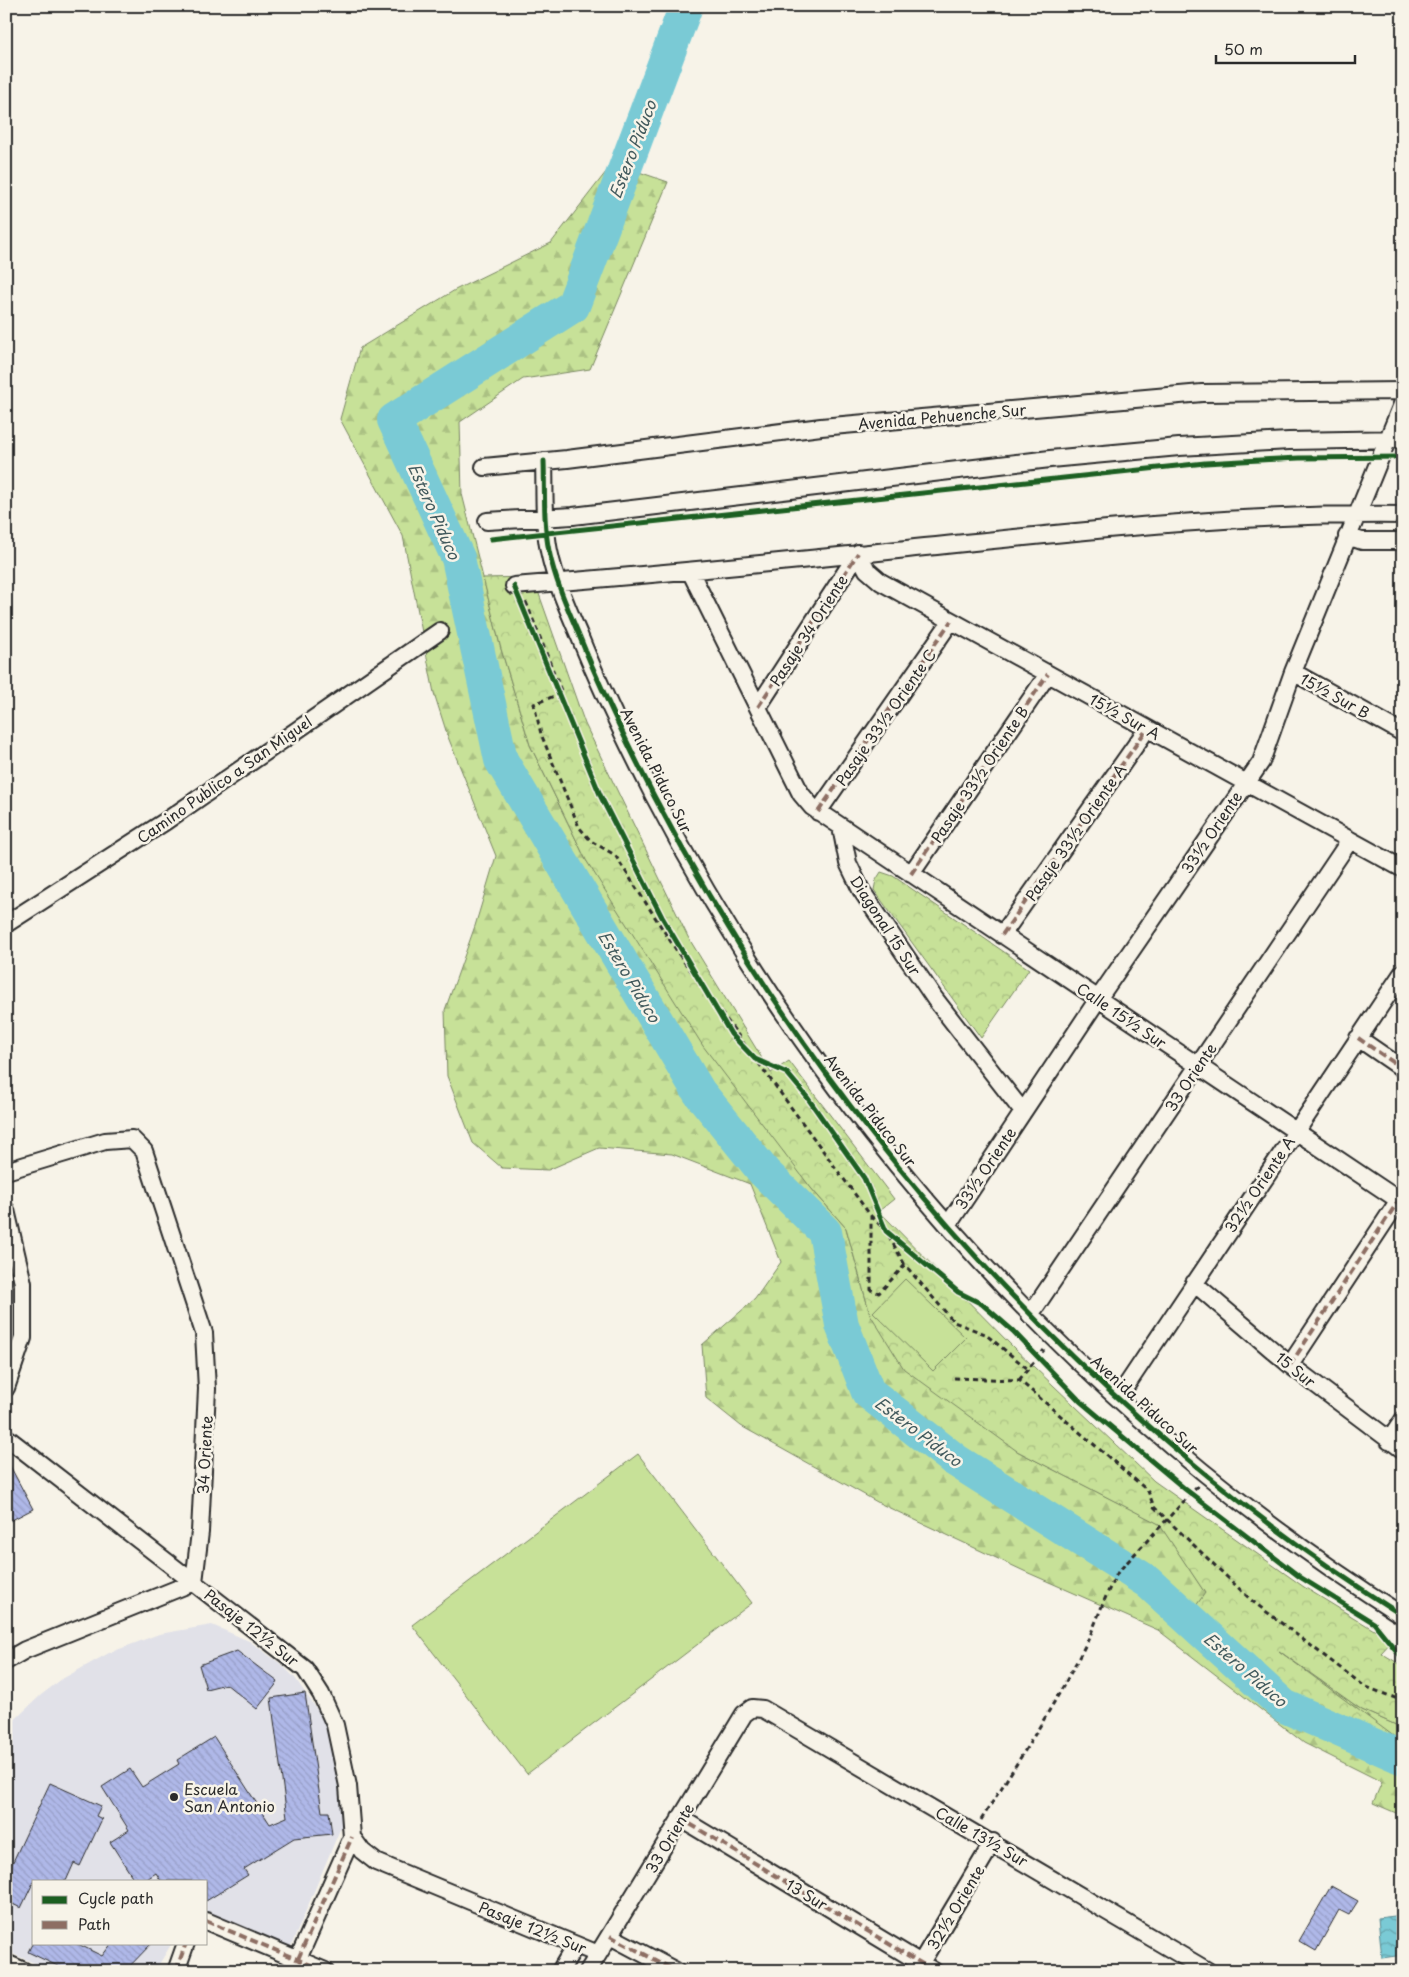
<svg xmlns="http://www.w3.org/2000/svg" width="1409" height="1977" font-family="'Playpen Sans',sans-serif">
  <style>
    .built { fill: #e1e1e8 }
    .forest { fill: url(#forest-firs); stroke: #798662 }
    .park { fill: url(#park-crowns); stroke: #798662 }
    .pitch { fill: #c7e198; stroke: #798662 }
    .water { fill: url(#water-waves); stroke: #5a8a91 }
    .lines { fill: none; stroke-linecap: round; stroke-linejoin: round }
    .river { stroke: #7acad5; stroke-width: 34 }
    .building { fill: url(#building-back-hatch); stroke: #2b2b2b }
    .street-casing { stroke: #2b2b2b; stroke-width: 20 }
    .path { stroke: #2b2b2b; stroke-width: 3; stroke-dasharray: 5 4; stroke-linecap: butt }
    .street { stroke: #f7f3e8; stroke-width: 16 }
    .quiet { stroke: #8d6e63; stroke-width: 4; stroke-dasharray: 8 4; stroke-linecap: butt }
    .cycleway-casing { stroke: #f7f3e8; stroke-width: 8 }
    .cycleway { stroke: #1b5e20; stroke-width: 5 }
    .poi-dot { fill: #2b2b2b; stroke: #f7f3e8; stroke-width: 2 }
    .labels { text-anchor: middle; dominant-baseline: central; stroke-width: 5; stroke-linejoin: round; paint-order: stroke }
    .street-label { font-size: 15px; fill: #2b2b2b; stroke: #f7f3e8 }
    .poi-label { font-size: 15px; fill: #2b2b2b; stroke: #f7f3e8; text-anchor: start }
    .water-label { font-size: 16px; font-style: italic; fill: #435b5e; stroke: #f7f3e8 }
  </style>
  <defs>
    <pattern id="forest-firs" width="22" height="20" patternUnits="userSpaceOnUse" patternTransform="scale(1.25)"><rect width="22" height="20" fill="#c7e198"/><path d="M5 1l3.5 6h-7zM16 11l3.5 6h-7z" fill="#abc183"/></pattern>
    <pattern id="park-crowns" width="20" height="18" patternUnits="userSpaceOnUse" patternTransform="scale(1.25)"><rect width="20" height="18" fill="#c7e198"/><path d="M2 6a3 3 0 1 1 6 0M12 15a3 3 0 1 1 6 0" fill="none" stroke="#abc183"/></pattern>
    <pattern id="water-waves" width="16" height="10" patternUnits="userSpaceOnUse" patternTransform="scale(1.25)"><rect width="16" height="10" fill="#7acad5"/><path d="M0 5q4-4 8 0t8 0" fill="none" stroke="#64a4ad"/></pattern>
    <pattern id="building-back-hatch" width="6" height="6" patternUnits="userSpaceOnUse" patternTransform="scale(1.25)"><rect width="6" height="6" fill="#afb8e8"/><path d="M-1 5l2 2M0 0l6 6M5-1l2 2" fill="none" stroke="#979ec7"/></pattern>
  </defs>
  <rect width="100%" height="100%" fill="#f7f3e8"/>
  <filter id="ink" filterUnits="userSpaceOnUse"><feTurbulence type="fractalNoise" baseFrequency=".02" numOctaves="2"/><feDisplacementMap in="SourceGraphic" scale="10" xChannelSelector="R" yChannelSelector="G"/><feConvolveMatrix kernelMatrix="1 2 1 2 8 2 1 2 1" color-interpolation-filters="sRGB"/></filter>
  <g filter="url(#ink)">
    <path class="built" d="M212 1625 249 1641 281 1664 295 1678 318 1711 335 1748 343 1807 341 1827 289 1951 206 1916V1881H34V1943H172L155 1971H53L6 1951V1728L41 1695 62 1679 109 1653 159 1634Z"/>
    <path class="forest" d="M613 163 668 182 590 369 523 379 460 422 462 494 501 649 530 745 586 860 811 1188 846 1228 870 1314 1017 1451 1160 1524 1211 1602 1362 1710 1403 1728V1816L1373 1803 1382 1782 1304 1743 1158 1630 1024 1571 879 1503 741 1426 706 1398 702 1345 755 1299 781 1262 750 1184 672 1154 599 1148 548 1170 502 1168 473 1143 447 1076 445 1010 475 926 496 856 448 737 434 693 403 536 340 419 360 348 455 290 551 243Z"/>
    <path class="park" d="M533 577 585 724 688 937 771 1073 789 1061 894 1199 879 1211 1014 1348 1154 1481 1304 1587 1392 1641 1381 1653 1403 1666V1728L1362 1710 1279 1651 1403 1743V1770L1310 1710 1191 1613 1205 1593 1159 1524 1017 1451 904 1369 870 1314 846 1228 811 1188 703 1046 586 860 530 745 501 649 483 578Z
      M881 872 893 876 1029 969 981 1038 874 890 876 880Z"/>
    <path class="pitch" d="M905 1279 966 1338 933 1371 873 1312Z
      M638 1454 752 1603 527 1774 412 1625Z"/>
    <path class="water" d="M1403 1915V1955L1382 1958 1378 1918Z"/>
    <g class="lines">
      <path class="river" d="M686 6 573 306 394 420 458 558 501 760 699 1092 764 1172 825 1232 842 1325 868 1392 955 1460 1148 1582 1284 1706 1403 1758"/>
    </g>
    <path class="building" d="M9 1464 33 1509 6 1523V1465Z
      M237 1651 278 1682 257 1709 226 1684 206 1689 199 1665Z
      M305 1693 322 1812H329L332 1834 294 1838 244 1869 248 1875 206 1901V1881H161L156 1873 144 1881H135L110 1842 129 1830 102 1787 130 1769 142 1787 179 1764 177 1760 214 1737 270 1824 287 1817 271 1698Z
      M50 1783 101 1806 96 1816 102 1819 80 1866 74 1863 66 1881H34L21 1908 6 1901V1866L10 1868Z
      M1331 1886 1358 1901 1349 1915 1339 1910 1316 1951 1299 1941Z
      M34 1940V1943H76L102 1956 112 1943H152L125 1971H68L28 1952Z"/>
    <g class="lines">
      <g class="street-casing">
        <path id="street" d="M544 461C545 491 543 522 549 551 555 580 567 607 579 635 601 690 627 743 654 796 827 1128 1087 1416 1403 1616
          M484 467 567 459 821 427 1202 393 1403 391
          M487 521 573 516 1050 459 1179 447 1289 441 1403 439
          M1347 536 1362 541H1403
          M858 553 867 570 881 582 1403 869
          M690 571 801 794 812 807 1403 1203
          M514 586C645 575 776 563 907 549 1072 532 1237 513 1403 515
          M1293 672 1403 733
          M758 707 858 553
          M818 812 951 621
          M841 827 848 863 861 890 935 999 1023 1112
          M911 874 1048 674
          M6 924 166 821 440 631
          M1002 935 1147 729
          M1358 1038 1403 1069
          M6 1171 105 1141 132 1139 144 1151 204 1333 207 1389 200 1532 194 1582 25 1650 6 1661
          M6 1210 23 1283V1338L6 1388
          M948 1225 1098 999 1261 762 1293 672 1403 402
          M1194 1283 1290 1365 1403 1450
          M1030 1315 1350 840
          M1290 1365 1399 1200
          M1118 1398 1403 972
          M6 1437 305 1669 321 1694 335 1725 348 1786 352 1837 362 1851 376 1862 598 1954
          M1389 1441 1403 1420
          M680 1818 934 1971
          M206 1921 325 1971
          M610 1936 676 1971
          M298 1959 352 1837
          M6 1963 24 1971
          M176 1971 186 1943
          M560 1971 575 1946
          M588 1971 744 1714 752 1708 763 1709 1208 1971
          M916 1971 993 1842"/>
      </g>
      <path class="path" d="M526 602 562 693 534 704 541 734 579 827 591 841 615 855 682 959 871 1216V1290L879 1293 905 1265 954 1322 985 1334 1028 1369
        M871 1216 886 1231 905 1265
        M954 1378 1019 1380 1148 1491 1154 1507 1251 1600 1364 1686 1403 1701
        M1019 1380 1044 1350
        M981 1820C1018 1762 1056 1703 1087 1642 1098 1619 1105 1594 1118 1572L1198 1486"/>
      <use href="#street" class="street"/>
      <path class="quiet" d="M758 707 858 553
        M818 812 951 621
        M911 874 1048 674
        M1002 935 1147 729
        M1358 1038 1403 1069
        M1290 1365 1399 1200
        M680 1818 934 1971
        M206 1921 325 1971
        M610 1936 676 1971
        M298 1959 352 1837
        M176 1971 186 1943"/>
      <g class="cycleway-casing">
        <path id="cycleway" d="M544 461C545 491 543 522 549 551 555 580 567 607 579 635 601 690 627 743 654 796 827 1128 1087 1416 1403 1616
          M491 539 1205 463 1299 458 1403 457
          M514 586 601 797 662 917 731 1034 755 1059 787 1073 807 1097 864 1178 886 1231 958 1292 982 1304 1013 1331 1080 1401 1185 1489 1300 1577 1374 1623 1403 1659"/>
      </g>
      <use href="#cycleway" class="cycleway"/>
    </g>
  </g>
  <circle class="poi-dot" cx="174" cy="1797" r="5"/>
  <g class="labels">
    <g class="street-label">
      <text transform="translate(942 416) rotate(-5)">Avenida Pehuenche Sur</text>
      <text transform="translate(808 630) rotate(-57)">Pasaje 34 Oriente</text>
      <text transform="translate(1335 695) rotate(29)">15½ Sur B</text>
      <text transform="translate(1125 716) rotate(29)">15½ Sur A</text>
      <text transform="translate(885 717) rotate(-55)">Pasaje 33½ Oriente C</text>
      <text transform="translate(657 770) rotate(63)">Avenida Piduco Sur</text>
      <text transform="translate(979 774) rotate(-56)">Pasaje 33½ Oriente B</text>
      <text transform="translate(224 779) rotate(-35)">Camino Publico a San Miguel</text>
      <text transform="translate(1075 832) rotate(-55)">Pasaje 33½ Oriente A</text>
      <text transform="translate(1211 832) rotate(-56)">33½ Oriente</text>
      <text transform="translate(886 925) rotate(57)">Diagonal 15 Sur</text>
      <text transform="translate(1122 1015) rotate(34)">Calle 15½ Sur</text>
      <text transform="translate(1190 1077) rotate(-56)">33 Oriente</text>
      <text transform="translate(871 1110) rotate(52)">Avenida Piduco Sur</text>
      <text transform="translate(985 1168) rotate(-56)">33½ Oriente</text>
      <text transform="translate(1259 1184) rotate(-56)">32½ Oriente A</text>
      <text transform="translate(1296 1369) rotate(39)">15 Sur</text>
      <text transform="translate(1145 1404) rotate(42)">Avenida Piduco Sur</text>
      <text transform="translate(204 1455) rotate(-87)">34 Oriente</text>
      <text transform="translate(252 1627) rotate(38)">Pasaje 12½ Sur</text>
      <text transform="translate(982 1836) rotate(30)">Calle 13½ Sur</text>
      <text transform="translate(669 1838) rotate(-59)">33 Oriente</text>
      <text transform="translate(807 1894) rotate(31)">13 Sur</text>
      <text transform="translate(955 1907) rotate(-59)">32½ Oriente</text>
      <text transform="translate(533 1927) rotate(22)">Pasaje 12½ Sur</text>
    </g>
    <g class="poi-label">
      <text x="184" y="1788">Escuela<tspan x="184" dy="17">San Antonio</tspan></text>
    </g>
    <g class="water-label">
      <text transform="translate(632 149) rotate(-69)">Estero Piduco</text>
      <text transform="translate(435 511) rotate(66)">Estero Piduco</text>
      <text transform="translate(630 976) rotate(59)">Estero Piduco</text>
      <text transform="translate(919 1431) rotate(37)">Estero Piduco</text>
      <text transform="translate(1246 1669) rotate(41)">Estero Piduco</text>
    </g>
  </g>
  <rect width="1409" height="1977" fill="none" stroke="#f7f3e8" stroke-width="25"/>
  <rect x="12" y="12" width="1384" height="1952" fill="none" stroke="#2b2b2b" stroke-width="2" filter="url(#ink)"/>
  <rect x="32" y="1880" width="175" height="65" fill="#f7f3e8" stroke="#a5a39c"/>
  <rect x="42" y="1896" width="25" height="8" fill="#1b5e20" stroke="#a5a39c"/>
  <text x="78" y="1904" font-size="15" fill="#2b2b2b">Cycle path</text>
  <rect x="42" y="1921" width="25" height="8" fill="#8d6e63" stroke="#a5a39c"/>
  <text x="78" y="1930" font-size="15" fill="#2b2b2b">Path</text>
  <path d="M1216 55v8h139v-8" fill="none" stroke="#2b2b2b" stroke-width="2.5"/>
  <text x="1224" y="55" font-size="15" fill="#2b2b2b" stroke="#f7f3e8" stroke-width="4" paint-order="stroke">50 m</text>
</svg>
